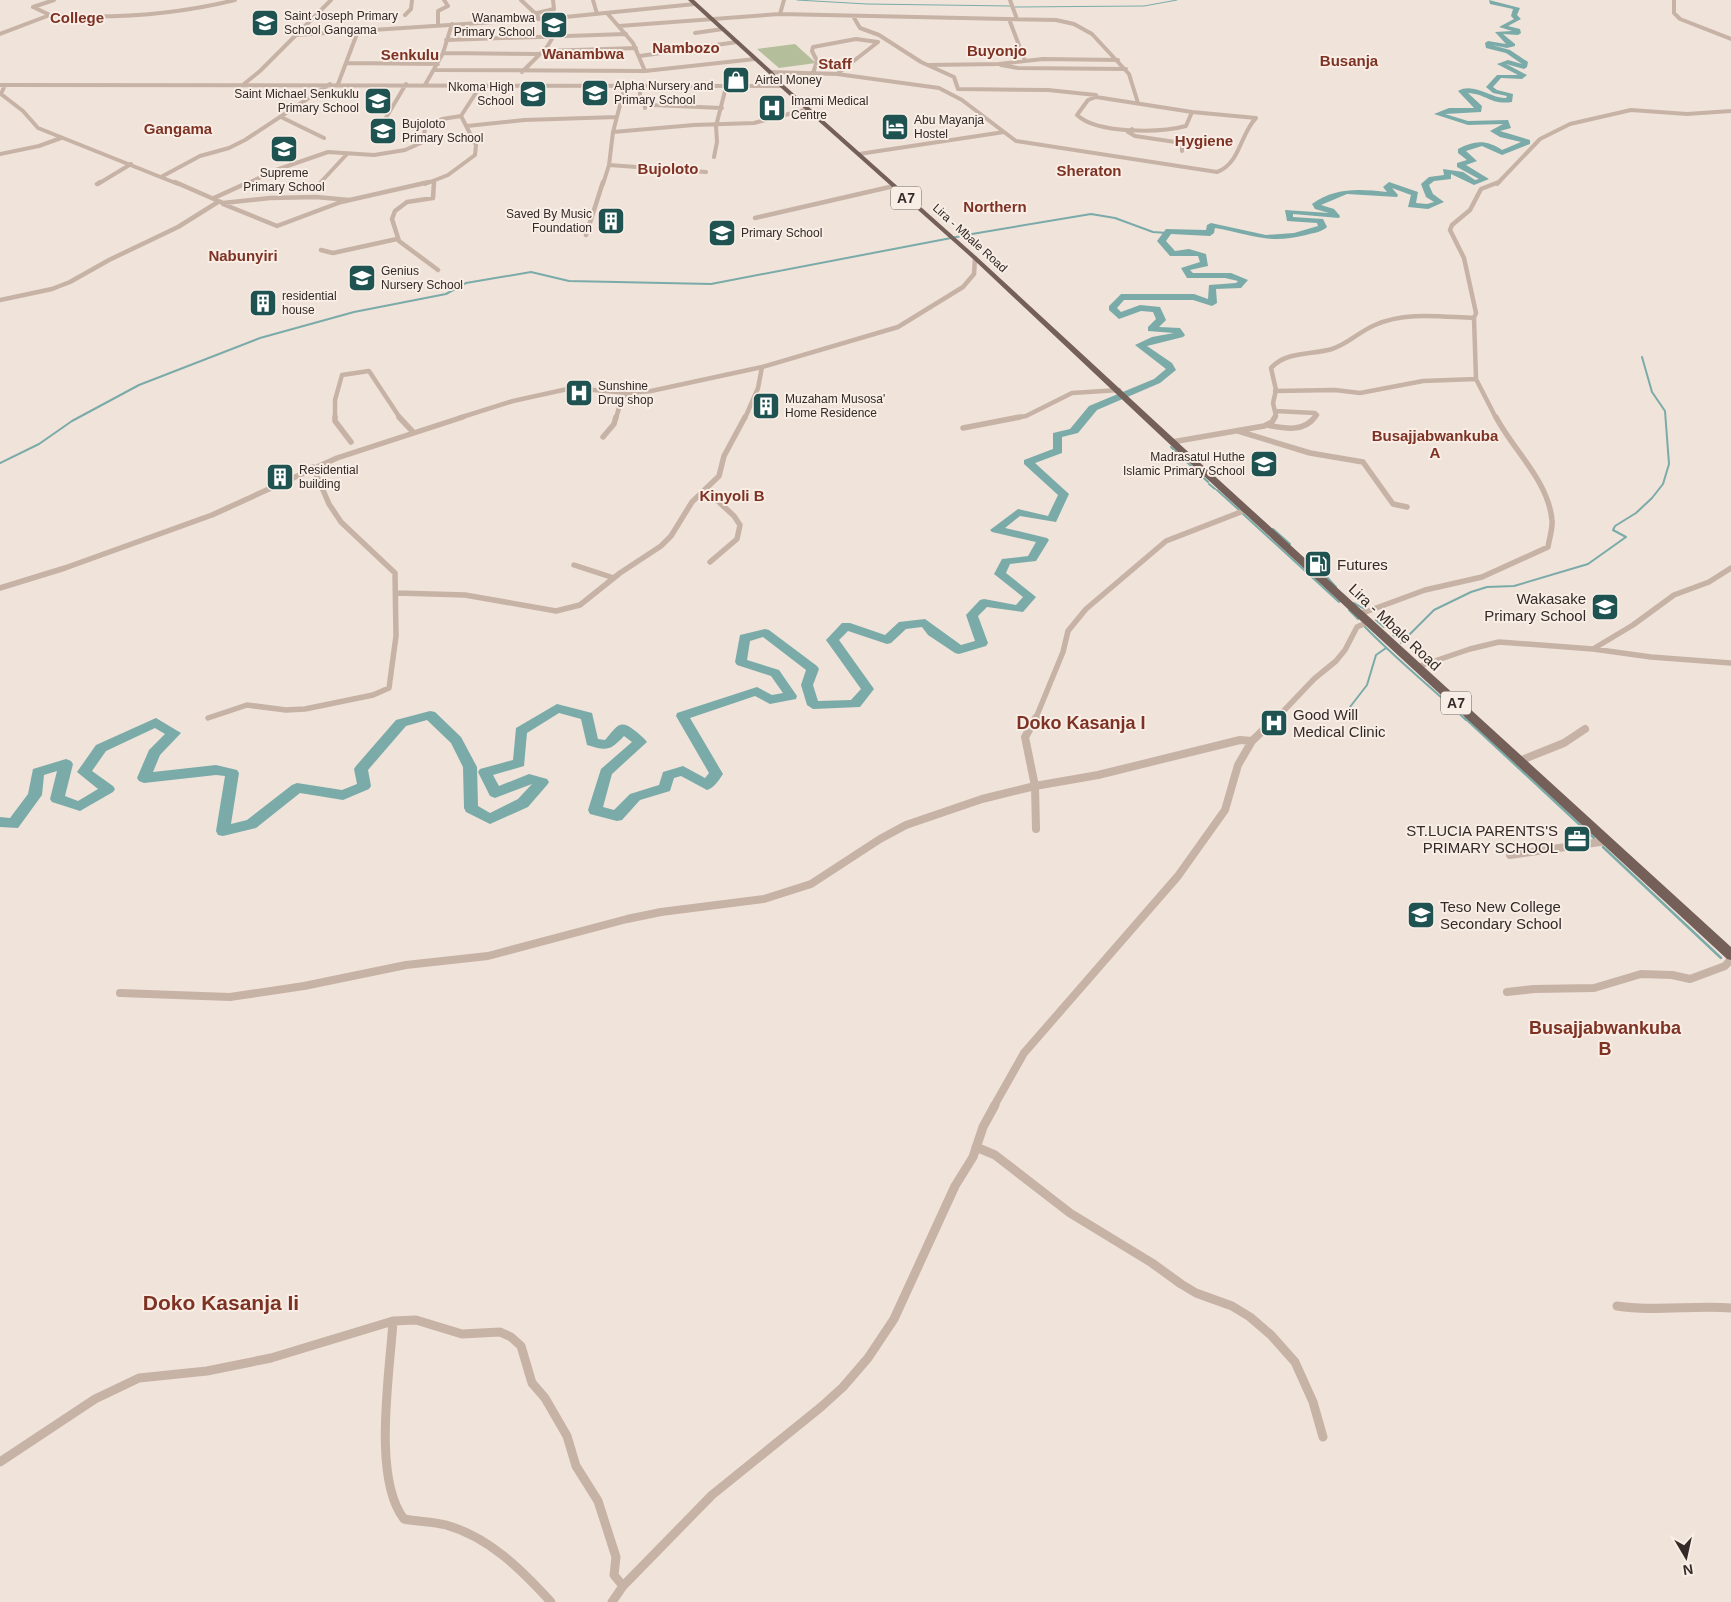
<svg xmlns="http://www.w3.org/2000/svg" width="1731" height="1602" font-family="Helvetica,sans-serif">
  <style>
    .green { fill: #b5be9b }
    .lines { fill: none; stroke-linecap: round; stroke-linejoin: round }
    .stream-far2 { stroke: #7aaba9; stroke-width: 1 }
    .stream-far1 { stroke: #7aaba9; stroke-width: 2 }
    .stream { stroke: #7aaba9; stroke-width: 2.5 }
    .river { fill: #7aaba9; fill-rule: evenodd }
    .minor-far4 { stroke: #c7b2a6; stroke-width: 4 }
    .minor-far3 { stroke: #c7b2a6; stroke-width: 4.5 }
    .minor-far2 { stroke: #c7b2a6; stroke-width: 5.5 }
    .minor-far1 { stroke: #c7b2a6; stroke-width: 8 }
    .minor { stroke: #c7b2a6; stroke-width: 9 }
    .primary { fill: #755f59; fill-rule: evenodd }
    .labels { text-anchor: middle; dominant-baseline: central; stroke-width: 4; stroke-linejoin: round; paint-order: stroke }
    .far-poi-label { font-size: 12px; fill: #342a27; stroke: #f8eee6; text-anchor: start }
    .far-street-label { font-size: 12px; fill: #342a27; stroke: #f8eee6 }
    .shield { fill: #f8eee6; stroke: #6f6560; stroke-width: 1 }
    .shield-label { font-size: 14px; font-weight: bold; fill: #342a27 }
    .far-quarter-label { font-size: 15px; font-weight: bold; fill: #7e3224; stroke: #f8eee6 }
    .poi-label { font-size: 15px; fill: #342a27; stroke: #f8eee6; text-anchor: start }
    .street-label { font-size: 15px; fill: #342a27; stroke: #f8eee6 }
    .quarter-label { font-size: 18px; font-weight: bold; fill: #7e3224; stroke: #f8eee6 }
    .near-quarter-label { font-size: 21px; font-weight: bold; fill: #7e3224; stroke: #f8eee6 }
  </style>
  <rect width="100%" height="100%" fill="#f0e3da"/>
  <path class="green" d="M795 44 816 63 779 68 757 49Z"/>
  <g class="lines">
    <path class="stream-far2" d="M797 0 867 4 1010 6
      M1015 7 1144 6 1177 0"/>
    <path class="stream-far1" d="M1171 447 1208 482
      M0 463 39 444 72 421 139 385 260 338 354 312 446 294 466 283 531 272 569 281 711 284 972 234 1091 214 1115 218 1153 232 1167 233
      M1209 484 1215 489
      M1217 490 1239 510
      M1242 513 1339 602
      M1273 529 1290 544
      M1311 563 1319 570
      M1324 574 1336 587
      M1354 603 1366 610
      M1349 610 1358 619
      M1376 620 1384 627
      M1364 626C1396 659 1432 688 1466 720
      M1393 635 1404 642
      M1401 643 1434 610 1471 592 1487 587 1514 586 1588 564 1626 537 1613 530 1615 526 1636 513 1652 498 1663 484 1669 464 1665 411 1652 392 1642 357
      M1350 707 1367 685 1376 655 1386 648"/>
    <path class="stream" d="M1465 718 1594 838
      M1603 847 1721 958"/>
    <path class="river" d="M1489 0 1520 8 1517 15 1521 19 1508 26 1520 29 1521 33 1518 35 1503 34 1515 44V46L1507 48 1492 45 1510 50 1528 62 1527 67 1524 69 1506 64 1527 75 1522 79 1501 78 1493 87 1497 90 1513 94 1512 102C1490 105 1487 94 1468 93L1482 106 1481 112 1445 114 1468 121 1508 120 1511 128 1500 131 1530 140V144L1502 155 1482 146 1466 151 1477 161 1466 165 1489 179 1474 185 1451 174V179L1434 181 1429 185 1433 194 1444 202 1428 209 1408 207 1411 195 1392 188 1398 195 1397 197 1347 194 1321 205 1334 209 1340 216 1339 218 1293 214V217L1323 219 1327 227C1322 232 1313 233 1306 235 1267 245 1251 234 1215 228L1214 233 1210 236 1171 234 1166 241 1175 251 1189 249 1206 254 1208 266 1190 270 1193 273H1231L1248 280 1241 288 1216 289 1217 303 1212 306 1193 300H1124L1117 308 1121 312 1140 305 1160 307 1166 320 1159 327 1180 328 1185 335 1183 337 1147 346 1172 363 1176 370 1160 383 1097 410 1078 433 1062 437V453L1035 463 1069 494 1056 522 1020 516 1005 528 1047 538 1049 540 1036 561 1010 564 1006 573 1036 597 1023 612 987 607 978 616 988 643 986 646 959 654 955 653 928 635 922 627 906 629 891 643 887 644 848 631 839 640 874 689 860 707 813 709 807 705 801 685 806 670 763 637 750 641 747 660 779 670 797 696 796 699 770 704 755 696 690 718 723 774C719 780 714 788 707 790L681 776 674 778 670 791 640 800 622 820 617 821 590 814 588 810 601 769 632 742 624 736C610 751 607 751 587 745L581 719 559 713 527 733 524 766 493 775 499 786 529 774 547 779 549 782 547 785 528 807 490 824 466 812 464 808 463 767 451 743 427 720 406 726 368 770 371 786 369 789 343 800 300 793 256 828 223 836 218 835 216 831 225 776 216 775 144 783 139 781 137 778 149 750 165 734 155 728 106 751 92 771 113 786 115 789 113 792 80 811 52 802 50 799 57 771 44 775 42 795 18 828 0 827V817L10 818 28 794 33 769 66 759 71 761 73 764 65 796 78 801 98 789 77 772 96 745 156 718 181 733 160 755 153 772 216 765 237 770 239 773 231 824 247 820 292 785 297 783 342 790 357 784 354 769 356 766 396 720 430 711 435 712 461 737 477 767 478 806 490 813 518 799 532 784 495 798 490 796 478 772 480 769 513 760 516 728 557 704 592 713 598 739 605 740C616 728 619 718 634 730 639 734 643 737 647 742L612 774 603 807 614 810 630 794 659 785 663 772 683 766 705 778 709 773 676 716 677 713 757 687 772 695 783 693 771 676 737 665 735 662 740 635 765 629 769 630 817 666 819 669 813 685 818 701 851 700 861 689 826 640 842 623H850L885 635 899 622 925 619 961 645 975 641 966 615 980 600 984 599 1016 605 1023 597 994 574 1002 559 1028 556 1036 542 992 532 990 530 1018 509 1048 516 1058 495 1024 464V460L1053 449V433L1070 429 1089 406 1154 379 1166 369 1135 345 1152 337 1174 333 1148 331V327L1156 319 1153 312 1141 311 1119 319 1109 310V306L1121 294H1194L1208 299 1209 285 1236 283 1238 281 1225 278H1187L1181 268 1200 262 1198 256H1170L1157 241 1166 229 1206 230 1207 225 1211 223 1266 235 1294 233 1318 226 1317 223 1287 221 1285 210 1329 213 1315 209 1312 204C1335 187 1360 189 1387 192L1383 187 1389 182 1418 192 1416 203 1427 204 1434 202 1426 197 1421 184 1429 177 1444 175 1443 169 1463 172 1475 180 1479 179 1457 167V163L1467 160 1458 153V149C1475 140 1487 140 1502 150L1521 142 1500 137 1490 131 1503 124 1468 125 1434 114 1449 108H1474L1458 91C1474 82 1491 99 1506 98L1507 96 1493 93 1486 87 1497 75H1518L1497 64 1508 60 1522 64 1506 53 1486 48 1485 43 1488 41 1506 44 1495 32 1512 31 1499 27 1514 19 1511 16 1513 9 1490 4Z"/>
    <path class="minor-far4" d="M521 0 538 16
      M593 0 597 14
      M1010 0 1017 19
      M1674 0V13L1680 19 1731 39
      M33 7 54 0
      M537 13 554 9 553 0
      M607 13 633 43 645 71
      M780 14 784 0
      M50 15C113 19 174 15 235 0
      M405 15 411 9 412 0
      M853 16 860 28 879 35 921 62 954 77 958 89 1048 90 1096 95
      M1009 19 1025 61
      M438 25V11L448 6 444 0
      M619 26 780 14 1056 20 1074 24 1092 34 1129 74 1138 103
      M695 33 723 29
      M0 34 50 15 33 7
      M296 35 555 18 695 4
      M446 40 626 34
      M545 51 636 48
      M443 53 540 54
      M640 56 737 42
      M347 63 438 64
      M929 65 999 64 1043 59 1118 60
      M1001 65 1018 68 1126 69
      M435 70 645 71 755 59
      M522 72 547 47 553 37
      M770 72 837 74 939 88 962 100 1004 132 859 154
      M813 73 817 61 812 51 813 47 856 39 878 42 837 74
      M244 84 260 71 331 0
      M338 84 358 31
      M0 85 782 86
      M5 85 1 94 23 111 38 128 178 184
      M425 85 443 53 452 24
      M640 86V98L644 99 645 108
      M1096 97 1192 112 1186 126C1160 133 1097 134 1077 115L1088 100Z
      M645 102 652 105 722 108
      M1192 112 1256 118
      M283 118 324 138
      M467 126 524 120 617 117
      M389 127 385 125 384 121 406 84
      M1132 129 1128 132 1135 136 1182 143V151
      M613 132 694 125 754 123 808 109
      M1004 132 1016 141 1217 172C1240 164 1240 134 1256 118
      M0 154 39 146 61 138
      M714 157 717 142 716 126 726 87
      M609 165 706 172
      M161 177 200 156 229 148 245 140 330 84
      M320 183 347 154
      M98 184 131 164
      M246 184 276 170 328 152 374 155 405 150 423 142 425 128 442 119 461 116
      M425 184 448 175 475 155 476 145 461 116 481 85
      M434 184V181
      M603 184 609 165 613 132 625 86
      M1497 184 1540 139 1570 124 1631 110 1687 114 1731 111"/>
    <path class="minor-far3" d="M175 182 223 203 270 198 316 197 349 200
      M434 182 433 198 407 202 395 211 392 219 399 241 438 270
      M97 184 100 182
      M214 198 249 182
      M223 204 277 226 341 202 429 182
      M755 218 894 186
      M586 235 603 182
      M321 250 333 253 397 239
      M0 300 52 289 70 282 109 260 178 227 218 202
      M1275 391 1335 390 1360 393 1423 381 1476 379
      M1275 411 1315 413 1317 415 1314 418
      M335 418V400L342 375 369 371 400 418
      M459 418 513 401 572 388 628 393 651 391 762 367 898 327 963 287 974 274 975 258
      M616 418 621 401 627 392
      M745 418 758 388 762 367
      M1014 418 1026 416 1072 393 1119 390
      M1274 418 1276 416 1273 403 1276 390 1271 368C1286 351 1312 355 1332 349 1348 344 1360 331 1375 325 1405 311 1443 317 1474 318
      M1496 418 1476 379 1474 318 1476 313 1464 258 1450 230 1452 225 1470 210 1481 189 1499 182"/>
    <path class="minor-far2" d="M335 417V421L351 442
      M399 417 413 432
      M1266 425C1283 428 1303 433 1315 417
      M963 428 1020 417
      M1238 431 1310 453 1363 462 1393 504 1407 507
      M603 437 614 424 616 417
      M1172 442 1264 426 1272 422 1275 417
      M706 490 734 516 740 525 737 539 710 562
      M574 565 614 578
      M0 588 65 568 212 515 337 458 463 417
      M397 593 465 595 556 611 580 605 620 573 661 546 671 536 692 502 719 476 724 456 745 417
      M1360 614 1425 590 1482 577 1548 547C1549 539 1553 528 1552 520 1548 480 1513 450 1496 417
      M1593 649 1651 657 1731 663
      M1417 667 1470 649 1499 642 1593 649 1633 625 1674 595 1709 582 1731 568
      M208 718 247 705 286 710 305 709 373 695 389 688 396 636 395 573 341 522 329 504 313 467
      M1035 720 1063 652 1068 631 1086 609 1166 541 1246 510
      M1275 720 1314 679 1336 661 1345 650 1357 627 1368 622"/>
    <path class="minor-far1" d="M1036 718 1025 737 1035 786 1036 829
      M1519 761 1564 743 1585 729
      M1510 855 1607 841
      M1507 992 1534 989 1594 988 1641 974 1672 975 1690 979 1725 966 1731 959
      M120 993 230 997 304 986 406 965 488 956 627 919 661 912 764 899 811 884 880 839 906 825 982 799 1035 786 1098 775 1240 740 1252 741
      M994 1106 1024 1053 1178 876 1225 810 1238 765 1252 741 1276 718"/>
    <path class="minor" d="M976 1147 995 1155 1070 1213 1152 1263 1181 1284 1196 1293 1232 1306 1250 1317 1271 1335 1295 1362 1313 1402 1323 1437
      M1617 1306C1655 1312 1693 1305 1731 1308
      M393 1321 416 1320 462 1334 500 1332 511 1337 521 1346 532 1383 545 1398 567 1436 576 1466 598 1501 616 1557 614 1575 623 1586
      M0 1462 95 1399 139 1378 207 1371 271 1358 393 1321C390 1372 372 1478 404 1519 418 1522 432 1521 446 1525 489 1537 522 1570 551 1602
      M612 1602 623 1586 712 1495 821 1407 843 1387 868 1358 894 1319 955 1186 973 1157 983 1127 995 1105"/>
    <path class="primary" d="M688 0H694L772 71 784 85 977 257 1185 449 1731 947V960L1727 959 1179 453 973 259 780 87 768 73Z"/>
  </g>
  <defs>
    <g id="school-square" transform="scale(1.4375)"><rect x="-9" y="-9" width="18" height="18" rx="4" fill="#1f5351" stroke="#f8eee6"/><path d="M0-5L7-2L0 1L-7-2ZM-4 1L0 2.5L4 1V4Q0 6-4 4Z" fill="#fff"/></g>
    <g id="shop-square" transform="scale(1.4375)"><rect x="-9" y="-9" width="18" height="18" rx="4" fill="#1f5351" stroke="#f8eee6"/><path d="M-5-2.5h2.3a2.7 3.5 0 0 1 5.4 0H5L5.5 6h-11ZM-1.5-2.5h3a1.5 2.3 0 0 0-3 0Z" fill="#fff"/></g>
    <g id="hospital-square" transform="scale(1.4375)"><rect x="-9" y="-9" width="18" height="18" rx="4" fill="#1f5351" stroke="#f8eee6"/><path d="M-5-5h3v3.5h4V-5h3V5h-3V1.5h-4V5h-3Z" fill="#fff"/></g>
    <g id="hotel-square" transform="scale(1.4375)"><rect x="-9" y="-9" width="18" height="18" rx="4" fill="#1f5351" stroke="#f8eee6"/><path d="M-6-4.5h1.5V1H6V5H4.5V3h-9V5H-6ZM-4 0a1.8 1.8 0 1 1 3.6 0ZM.5 0V-2.5h3Q6-2.5 6 0Z" fill="#fff"/></g>
    <g id="building-square" transform="scale(1.4375)"><rect x="-9" y="-9" width="18" height="18" rx="4" fill="#1f5351" stroke="#f8eee6"/><path d="M-4-6H4V6H1V3H-1V6H-4ZM-2.5-4.3h1.7v1.8h-1.7ZM.8-4.3h1.7v1.8H.8ZM-2.5-1h1.7V.8h-1.7ZM.8-1h1.7V.8H.8Z" fill="#fff"/></g>
    <g id="fuel-square" transform="scale(1.4375)"><rect x="-9" y="-9" width="18" height="18" rx="4" fill="#1f5351" stroke="#f8eee6"/><path d="M-5.5-6h7V0h2V4h1.3V-2.5L3-4.5l.8-.8L6-3V5H2.5V1h-1V6h-7ZM-4.2-4.7v3.2H.2V-4.7Z" fill="#fff"/></g>
    <g id="office-square" transform="scale(1.4375)"><rect x="-9" y="-9" width="18" height="18" rx="4" fill="#1f5351" stroke="#f8eee6"/><path d="M-6-3h4V-5.5h4V-3h4V5H-6ZM-1-4.5V-3h2v-1.5ZM-6 0V1H6V0Z" fill="#fff"/></g>
  </defs>
  <g fill-rule="evenodd">
    <use href="#school-square" x="265" y="23"/>
    <use href="#school-square" x="554" y="25"/>
    <use href="#shop-square" x="736" y="80"/>
    <use href="#school-square" x="595" y="93"/>
    <use href="#school-square" x="533" y="94"/>
    <use href="#school-square" x="378" y="101"/>
    <use href="#hospital-square" x="772" y="108"/>
    <use href="#hotel-square" x="895" y="127"/>
    <use href="#school-square" x="383" y="131"/>
    <use href="#school-square" x="284" y="149"/>
    <use href="#building-square" x="611" y="221"/>
    <use href="#school-square" x="722" y="233"/>
    <use href="#school-square" x="362" y="278"/>
    <use href="#building-square" x="263" y="303"/>
    <use href="#hospital-square" x="579" y="393"/>
    <use href="#building-square" x="766" y="406"/>
    <use href="#school-square" x="1264" y="464"/>
    <use href="#building-square" x="280" y="477"/>
    <use href="#fuel-square" x="1318" y="564"/>
    <use href="#school-square" x="1605" y="607"/>
    <use href="#hospital-square" x="1274" y="723"/>
    <use href="#office-square" x="1577" y="839"/>
    <use href="#school-square" x="1421" y="915"/>
  </g>
  <g class="labels">
    <g class="far-poi-label">
      <text x="284" y="16">Saint Joseph Primary<tspan x="284" dy="14">School Gangama</tspan></text>
      <text x="535" y="18" text-anchor="end">Wanambwa<tspan x="535" dy="14">Primary School</tspan></text>
      <text x="755" y="80">Airtel Money</text>
      <text x="614" y="86">Alpha Nursery and<tspan x="614" dy="14">Primary School</tspan></text>
      <text x="514" y="87" text-anchor="end">Nkoma High<tspan x="514" dy="14">School</tspan></text>
      <text x="359" y="94" text-anchor="end">Saint Michael Senkuklu<tspan x="359" dy="14">Primary School</tspan></text>
      <text x="791" y="101">Imami Medical<tspan x="791" dy="14">Centre</tspan></text>
      <text x="914" y="120">Abu Mayanja<tspan x="914" dy="14">Hostel</tspan></text>
      <text x="402" y="124">Bujoloto<tspan x="402" dy="14">Primary School</tspan></text>
      <text x="284" y="173" text-anchor="middle">Supreme<tspan x="284" dy="14">Primary School</tspan></text>
      <text x="592" y="214" text-anchor="end">Saved By Music<tspan x="592" dy="14">Foundation</tspan></text>
      <text x="741" y="233">Primary School</text>
      <text x="381" y="271">Genius<tspan x="381" dy="14">Nursery School</tspan></text>
      <text x="282" y="296">residential<tspan x="282" dy="14">house</tspan></text>
      <text x="598" y="386">Sunshine<tspan x="598" dy="14">Drug shop</tspan></text>
      <text x="785" y="399">Muzaham Musosa'<tspan x="785" dy="14">Home Residence</tspan></text>
      <text x="1245" y="457" text-anchor="end">Madrasatul Huthe<tspan x="1245" dy="14">Islamic Primary School</tspan></text>
      <text x="299" y="470">Residential<tspan x="299" dy="14">building</tspan></text>
    </g>
    <g class="far-street-label">
      <text transform="translate(970 238) rotate(42)">Lira - Mbale Road</text>
    </g>
    <g class="shield">
      <rect x="891" y="186.5" width="30" height="23" rx="4"/>
      <rect x="1441" y="691.5" width="30" height="23" rx="4"/>
    </g>
    <g class="shield-label">
      <text x="906" y="198">A7</text>
      <text x="1456" y="703">A7</text>
    </g>
    <g class="far-quarter-label">
      <text x="77" y="17">College</text>
      <text x="686" y="47">Nambozo</text>
      <text x="997" y="50">Buyonjo</text>
      <text x="583" y="53">Wanambwa</text>
      <text x="410" y="54">Senkulu</text>
      <text x="1349" y="60">Busanja</text>
      <text x="835" y="63">Staff</text>
      <text x="178" y="128">Gangama</text>
      <text x="1204" y="140">Hygiene</text>
      <text x="668" y="168">Bujoloto</text>
      <text x="1089" y="170">Sheraton</text>
      <text x="995" y="206">Northern</text>
      <text x="243" y="255">Nabunyiri</text>
      <text x="1435" y="435">Busajjabwankuba<tspan x="1435" dy="17">A</tspan></text>
      <text x="732" y="495">Kinyoli B</text>
    </g>
    <g class="poi-label">
      <text x="1337" y="564">Futures</text>
      <text x="1586" y="598" text-anchor="end">Wakasake<tspan x="1586" dy="17">Primary School</tspan></text>
      <text x="1293" y="714">Good Will<tspan x="1293" dy="17">Medical Clinic</tspan></text>
      <text x="1558" y="830" text-anchor="end">ST.LUCIA PARENTS'S<tspan x="1558" dy="17">PRIMARY SCHOOL</tspan></text>
      <text x="1440" y="906">Teso New College<tspan x="1440" dy="17">Secondary School</tspan></text>
    </g>
    <g class="street-label">
      <text transform="translate(1395 627) rotate(43)">Lira - Mbale Road</text>
    </g>
    <g class="quarter-label">
      <text x="1081" y="723">Doko Kasanja I</text>
      <text x="1605" y="1028">Busajjabwankuba<tspan x="1605" dy="21">B</tspan></text>
    </g>
    <g class="near-quarter-label">
      <text x="221" y="1302">Doko Kasanja Ii</text>
    </g>
  </g>
  <g transform="translate(1686 1557) rotate(171)" stroke="#f8eee6" stroke-width="4" paint-order="stroke">
  <path d="M0-4L9 19L0 12L-9 19Z" fill="#342a27"/>
  <text y="-8" font-size="14" font-weight="bold" text-anchor="middle" fill="#342a27">N</text>
  </g>
</svg>
